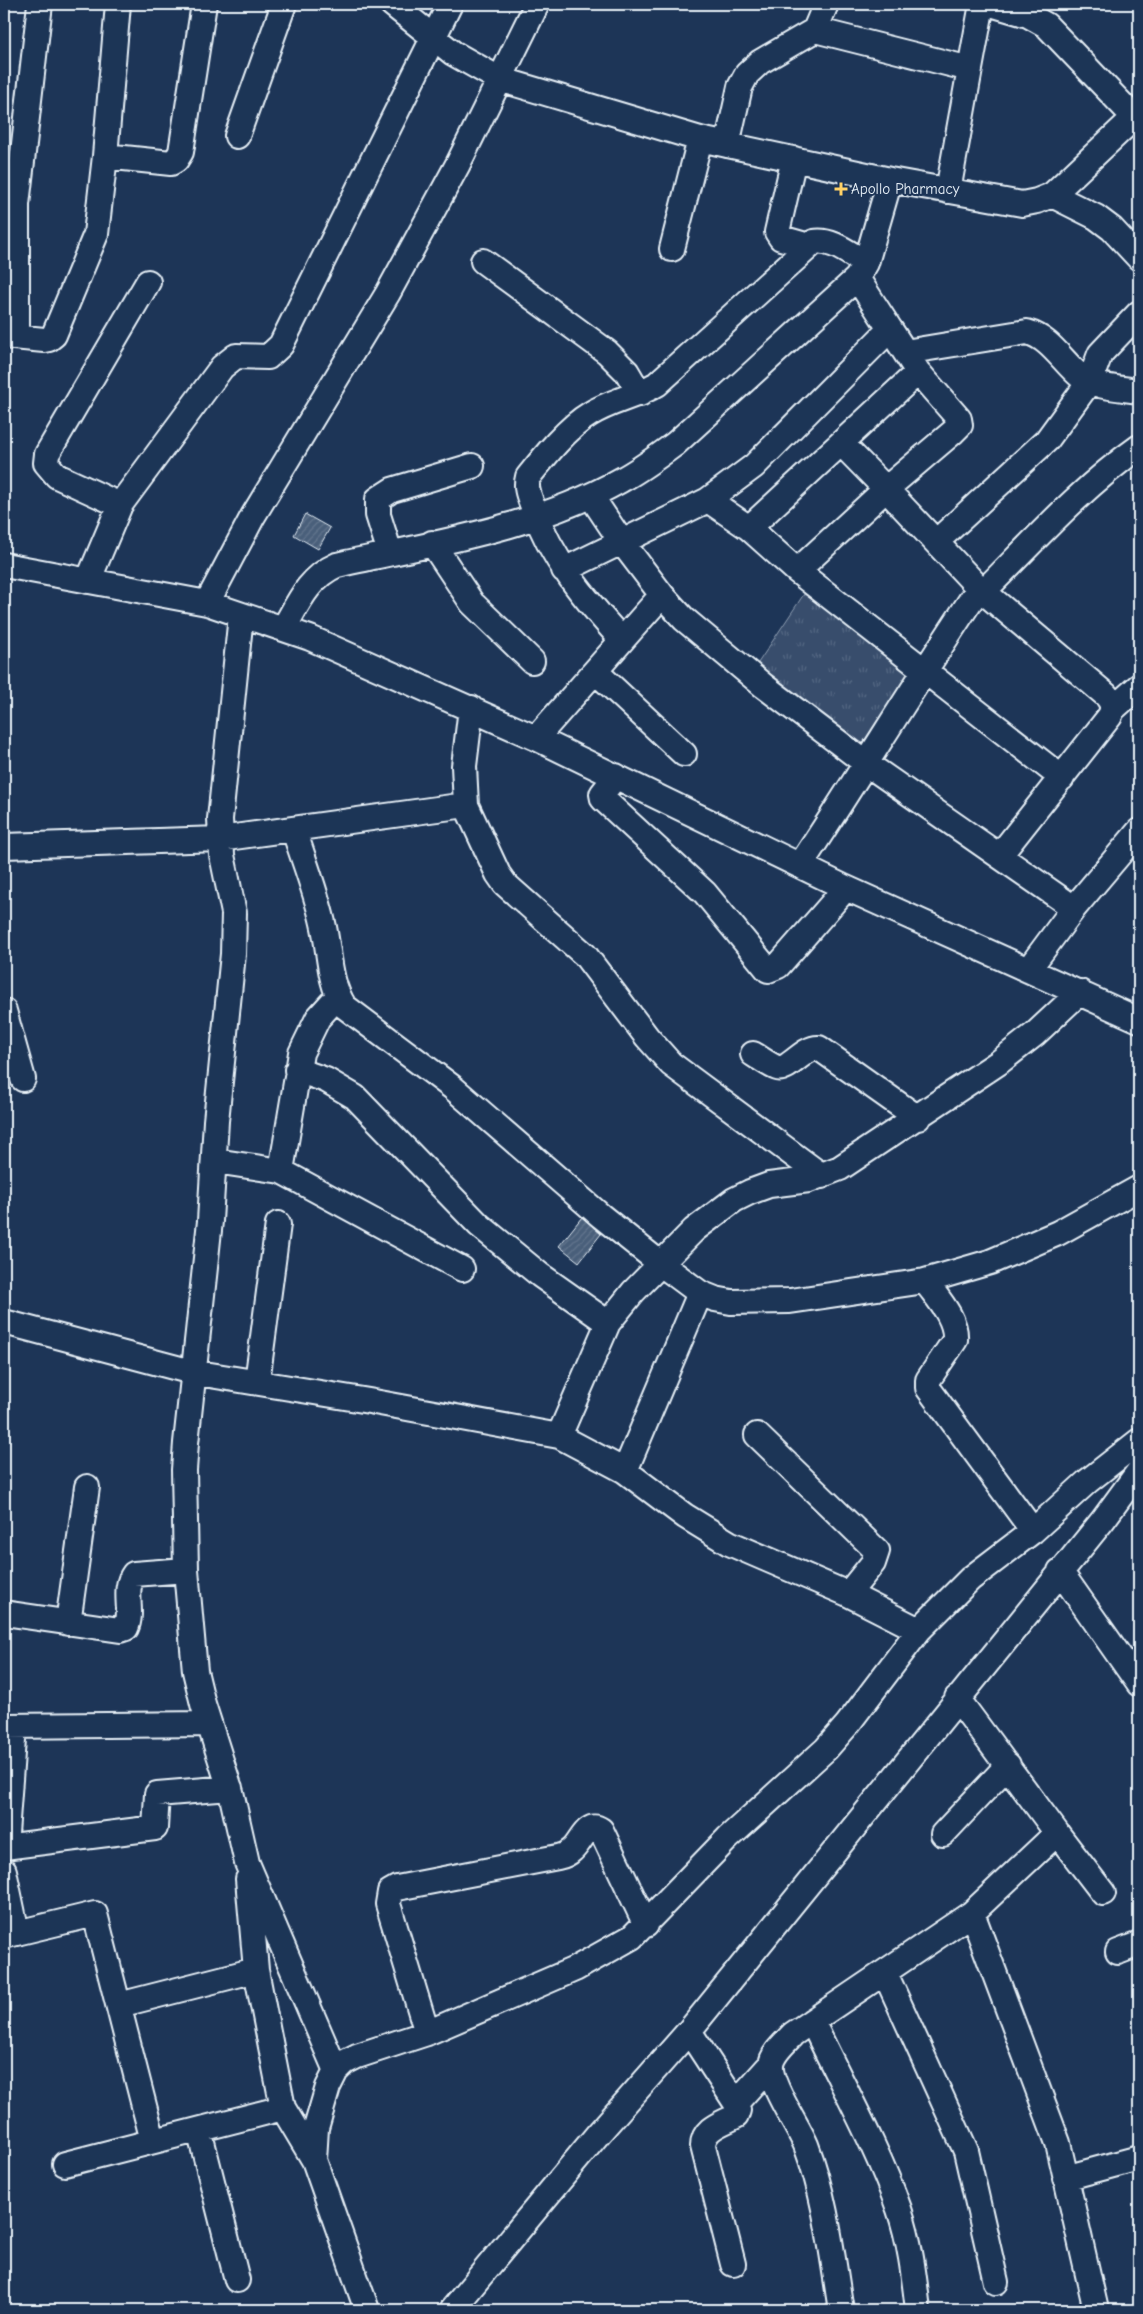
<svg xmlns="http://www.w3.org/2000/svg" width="1143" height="2314" font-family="'Comic Neue',sans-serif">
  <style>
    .grass { fill: url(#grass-tufts); stroke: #909fb2 }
    .building { fill: url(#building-hatch); stroke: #e8f1f8 }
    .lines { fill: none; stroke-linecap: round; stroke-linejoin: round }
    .minor-casing { stroke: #e8f1f8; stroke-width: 28 }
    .minor { stroke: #1d3557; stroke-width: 24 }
    .poi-dot { fill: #ffd166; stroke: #1d3557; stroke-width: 2 }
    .labels { text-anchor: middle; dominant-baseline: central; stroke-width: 4; stroke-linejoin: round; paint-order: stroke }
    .poi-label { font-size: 15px; fill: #e8f1f8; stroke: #1d3557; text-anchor: start }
  </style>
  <defs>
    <pattern id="grass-tufts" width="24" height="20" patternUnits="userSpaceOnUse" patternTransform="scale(1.25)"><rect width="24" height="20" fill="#374d6c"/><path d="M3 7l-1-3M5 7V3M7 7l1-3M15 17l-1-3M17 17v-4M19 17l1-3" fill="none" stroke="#546782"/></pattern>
    <pattern id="building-hatch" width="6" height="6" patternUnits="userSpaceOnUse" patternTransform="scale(1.25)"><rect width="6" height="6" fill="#495e7a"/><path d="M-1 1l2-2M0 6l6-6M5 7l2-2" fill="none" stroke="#63768e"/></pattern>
  </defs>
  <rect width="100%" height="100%" fill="#1d3557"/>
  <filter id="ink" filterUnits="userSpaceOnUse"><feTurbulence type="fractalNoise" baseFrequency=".02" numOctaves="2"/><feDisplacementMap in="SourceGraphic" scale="10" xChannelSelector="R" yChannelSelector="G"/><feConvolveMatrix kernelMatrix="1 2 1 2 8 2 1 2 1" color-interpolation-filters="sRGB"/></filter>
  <g filter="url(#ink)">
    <path class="grass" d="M804 594 912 668 860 748 754 669Z"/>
    <path class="building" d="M305 514 330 528 318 549 294 535Z
      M582 1217 601 1234 579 1262 559 1246Z"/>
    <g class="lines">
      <g class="minor-casing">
        <path id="minor" d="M118 4 105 156 171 163 176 160 181 152 204 4
          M392 4 453 53 499 79 700 139 890 180 1022 204 1037 201 1052 195 1139 113
          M991 4 1028 15 1046 25 1135 118
          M815 30 970 69 982 4
          M237 136 284 4
          M727 145 740 87 747 74 760 62 815 30 826 4
          M794 159 777 232 781 238 809 246
          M948 191 970 69
          M1052 195 1096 217 1112 229 1139 258
          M672 249 700 139
          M483 261 607 352 627 372 640 394
          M890 329 905 352 1027 332C1050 338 1062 361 1080 376 1096 388 1120 388 1139 391
          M4 336 44 340 49 339 54 335 96 234 105 156
          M17 337V205L40 4
          M841 443 886 489 953 432 960 425 959 419 918 372
          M591 496 621 541 662 595 684 619 764 686 867 764 1074 908
          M708 500 754 466 890 329 857 278
          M120 505 57 476 46 463 47 454 148 282
          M749 528 918 372 905 352
          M936 542 1047 440 1090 381 1100 354 1139 313
          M432 543 472 603 532 661
          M390 553 378 515V499L392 490 472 466
          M4 565 207 603 310 638 536 738 846 888 1139 1020
          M564 570 708 500 749 528 797 571 886 489 979 588 1106 695C1112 702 1114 707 1110 716L1000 855
          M797 571 1062 778
          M88 581 120 505 222 367 236 356 268 357 281 345 450 4
          M984 591C1034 541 1081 488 1139 447
          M207 603 253 516 388 293 458 164 537 4
          M241 615 220 819 222 855 234 913 233 954 216 1121 210 1221 186 1443 184 1470 186 1570 195 1671 203 1704 231 1792 247 1863 336 2071
          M284 628C298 603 309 577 337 565 430 544 537 528 621 480 640 470 657 457 675 444L857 278 866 263 890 180
          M622 640C585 599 551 559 533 507 529 496 525 488 528 477 544 457 568 427 590 414 610 401 636 397 657 384L814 242C831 238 851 255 866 263
          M595 671 684 754
          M1113 709 1139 686
          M536 738 662 595
          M616 776 602 794 603 799 705 893 768 970 778 966 846 888
          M466 805 498 874 505 884 585 955 647 1037 671 1064 822 1176
          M294 830C304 861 316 892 323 923 330 951 328 981 344 1006L452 1087 601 1216 661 1264 700 1293 715 1299 731 1302 790 1301 925 1281 990 1262 1058 1233 1139 1188
          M4 846 220 839 466 805 464 766 471 708
          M801 864C861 773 918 679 979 588
          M1028 970 1074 908 1139 831
          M4 1011 23 1079
          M753 1054C760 1058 769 1065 777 1068 788 1072 803 1047 819 1048L918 1118
          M297 1070 326 1080 355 1097 479 1225 540 1275 608 1323
          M215 1161 281 1171 301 1053 318 1018 338 996
          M281 1171 462 1269
          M925 1281C937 1298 957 1318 955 1340L928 1380V1388L1033 1531
          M4 1322 192 1372 369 1401 559 1436 625 1471 685 1516 729 1543 848 1594 919 1630
          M257 1382 278 1224
          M757 1435 877 1551 873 1563 848 1594
          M559 1436 608 1323 633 1292 694 1230 734 1200 750 1192 769 1185 809 1180 840 1168 998 1063 1035 1034 1080 992
          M625 1471 700 1293
          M1060 1571 1139 1684
          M4 1613 120 1630 126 1628C134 1611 122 1590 134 1574L186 1570
          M68 1623 87 1487
          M957 1698 1057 1833 972 1913 1058 2143 1096 2310
          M4 1726 209 1724
          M1057 1833 1103 1893
          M943 1834 1008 1765
          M4 1847 155 1828 157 1794 230 1788
          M5 1847 14 1726
          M4 1871 17 1933
          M248 1879 256 1970 283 2108 314 2160
          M4 1936 95 1914 153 2141
          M1118 1952 1139 1944
          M885 1973 966 2151 996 2282
          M119 2005 256 1970
          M812 2021C841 2083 876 2144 899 2209 910 2241 914 2276 918 2310
          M689 2031 736 2103 738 2110 736 2116C721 2124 703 2128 703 2146L733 2264
          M427 2033 388 1904 390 1892 397 1888 558 1857C563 1856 568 1854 572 1850 581 1843 587 1820 601 1830L646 1925
          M736 2103 771 2064
          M199 2130 237 2280
          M65 2164 283 2108
          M1065 2178 1139 2158
          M367 2310 314 2160 316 2128 328 2087 336 2071 345 2062 357 2056 427 2033 575 1969 632 1937 728 1838 826 1749 847 1725 919 1630 970 1579 1033 1531 1088 1481 1139 1441
          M452 2310 598 2134 689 2031 1103 1520 1139 1471
          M841 2310C832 2255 826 2198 806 2145 798 2125 769 2085 771 2065 772 2053 786 2042 793 2034L972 1913"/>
      </g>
      <use href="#minor" class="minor"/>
    </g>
  </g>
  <path class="poi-dot" d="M838.5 181.5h5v5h5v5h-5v5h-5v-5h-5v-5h5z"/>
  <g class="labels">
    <g class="poi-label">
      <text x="851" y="189">Apollo Pharmacy</text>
    </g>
  </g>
  <rect width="1143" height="2314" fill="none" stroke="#1d3557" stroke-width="20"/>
  <rect x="10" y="10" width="1123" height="2294" fill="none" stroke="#e8f1f8" stroke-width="2" filter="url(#ink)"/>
</svg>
